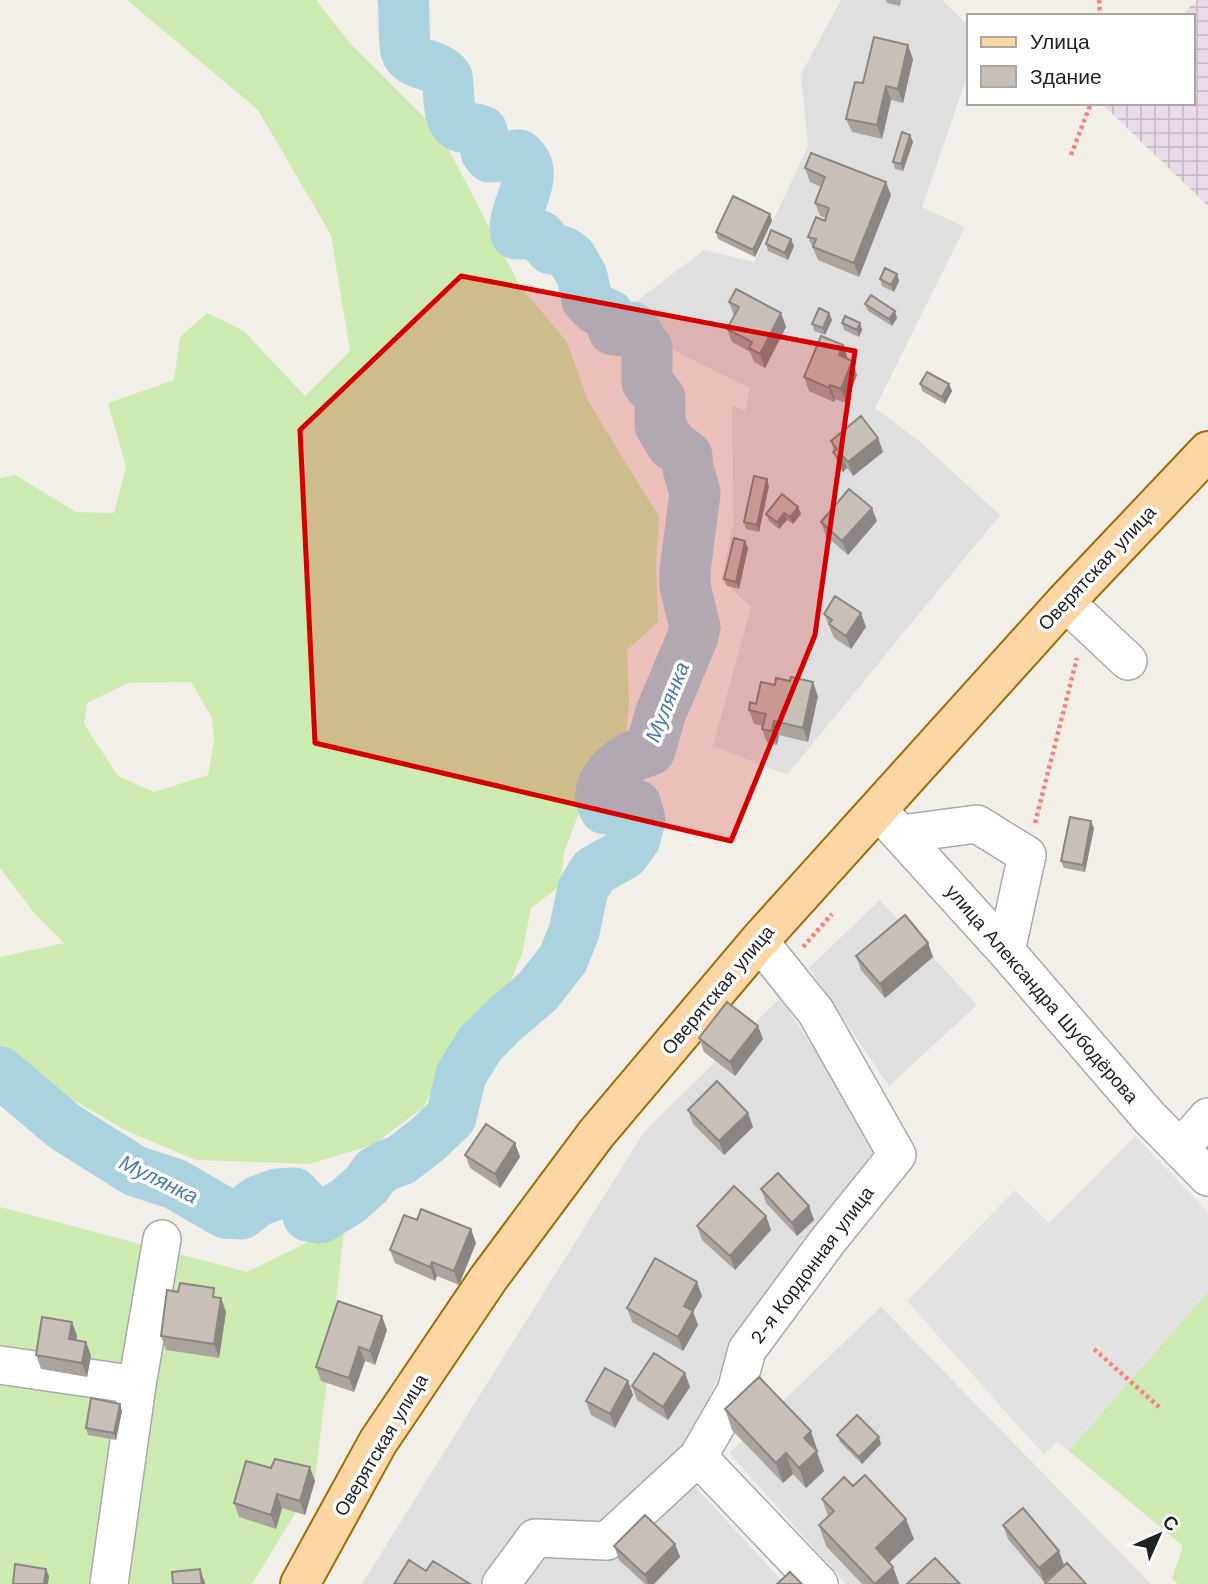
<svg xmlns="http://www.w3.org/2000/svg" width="1208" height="1584" font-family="'Work Sans',sans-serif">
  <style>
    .residential { fill: #e0dfdf }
    .industrial { fill: url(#industrial-grid) }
    .grass { fill: #cdebb0; fill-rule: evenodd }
    .parking { fill: #e2e2e2 }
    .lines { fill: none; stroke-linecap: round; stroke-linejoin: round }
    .river { stroke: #aad3df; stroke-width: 51 }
    .minor-casing { stroke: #a9a9a9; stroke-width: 40 }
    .major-casing { stroke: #a06b00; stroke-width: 42 }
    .path { stroke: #fa8072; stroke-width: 4.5; stroke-dasharray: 3.5 3.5; stroke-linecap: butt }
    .minor { stroke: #fff; stroke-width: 37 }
    .major { stroke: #fcd6a4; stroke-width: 38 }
    .wall { fill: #aba49e }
    .shaded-wall { fill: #8b8681 }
    .building { fill: #c7bfb8; stroke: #8b8681; stroke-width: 2 }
    .marked { fill: #d40000; fill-opacity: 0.2; stroke: #d40000; stroke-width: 5; stroke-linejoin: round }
    .labels { text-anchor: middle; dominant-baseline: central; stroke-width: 7; stroke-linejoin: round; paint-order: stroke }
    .street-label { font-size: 19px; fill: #222; stroke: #fff }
    .water-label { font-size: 21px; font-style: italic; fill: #4a7aab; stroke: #fff }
  </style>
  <defs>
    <pattern id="industrial-grid" width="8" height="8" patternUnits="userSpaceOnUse" patternTransform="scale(1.75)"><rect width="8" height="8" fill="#ebdbe8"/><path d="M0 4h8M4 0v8" fill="none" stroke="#c9bcc7"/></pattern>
  </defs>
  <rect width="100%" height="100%" fill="#f2efe9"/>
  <path class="residential" d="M841 0H942L968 25V74L922 207 965 227 875 408 918 440 1000 515 787 775 713 746 751 607 721 580 733 525 732 405 745 411 750 388 673 350 634 303 704 250 754 262 808 146 801 74Z
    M880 900 977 1005 889 1086 809 968Z
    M780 998 859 1115 878 1156 733 1343 689 1444 690 1481 785 1584H362L644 1132Z
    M881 1307 1151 1584H846L729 1453Z"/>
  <path class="industrial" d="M1197 0H1208V206L1101 103H1192V16H1181Z"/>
  <path class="grass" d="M127 0H316L349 42 440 133 520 286 567 342 588 401 659 517 656 566 658 622 627 650 629 703 626 734 606 754 594 787 578 815 564 853 560 886 531 908 522 954 505 995 451 1049 424 1107 373 1145 309 1164 196 1160 127 1131 18 1068 0 1054V957L64 943 35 914 0 868V478L15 475 76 512 114 513 126 467 108 403 174 380 180 337 207 313 244 331 305 396 350 351 331 235 258 110ZM191 682 212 718 214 741 208 775 154 792 118 776 84 724 87 703 128 683Z
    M0 1207 247 1272 345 1224 315 1481 252 1584H0Z
    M1208 1290V1584H1178L1172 1578 1183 1546 1069 1451 1182 1318Z"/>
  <path class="parking" d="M1135 1136 1208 1212V1292L1069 1451 1057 1442 1044 1455 907 1301 1015 1190 1049 1223Z"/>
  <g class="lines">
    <path class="river" d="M0 1072 65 1127 135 1171 175 1184 225 1213 241 1214 258 1201 277 1194 294 1193 305 1205 308 1216 320 1218 348 1201 367 1184 375 1172 387 1165 401 1160 428 1139 451 1117 461 1075 480 1044 504 1020 538 991 563 959 574 932 583 889 594 871 624 854 635 839 640 820 636 805 629 803 605 809C592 790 611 769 628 759 635 755 643 753 650 750L661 712 692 639 695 627 685 586V571L695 493 688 468 687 456 671 444 660 425V398L647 382V348C641 342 638 333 632 327L622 331 613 330 609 315 596 309 587 300 582 276 571 257 562 251 551 249 540 236 535 234H516C510 208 544 176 519 155L490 157 486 152 482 131C475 127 467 129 459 126 446 119 450 89 447 77 437 63 410 66 406 51 403 42 405 13 403 0"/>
    <g class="minor-casing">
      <path id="minor" d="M1065 602 1128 661
        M878 810 1006 951 1149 1117 1208 1177
        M901 834 977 824 1027 855 1006 951
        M1180 1149 1208 1117
        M0 1365 137 1385
        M698 1457 819 1584
        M109 1584 137 1385 162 1239
        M501 1584 535 1538 607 1541 698 1457 736 1391 747 1350 827 1242 897 1155 816 1012 759 941"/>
    </g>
    <g class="major-casing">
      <path id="major" d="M300 1584 378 1442 488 1279 596 1134 759 941 1065 602 1208 451"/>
    </g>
    <path class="path" d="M1099 0 1100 16
      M1071 155 1091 103
      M1035 823 1077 658
      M803 947 832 914
      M1094 1349 1159 1407"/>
    <use href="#minor" class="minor"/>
    <use href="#major" class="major"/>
  </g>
  <path class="wall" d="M886 0H901L900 6 887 3Z
    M913 59 903 103 891 100 882 139 852 132 846 119 863 83Z
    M910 135 913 142 903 171 895 169 893 162Z
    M805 168 891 195 859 277 818 260 808 237 825 221 826 218 820 216 815 203 821 187 810 182Z
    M770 214 772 221 755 257 718 239 716 232Z
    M766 244 794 246 788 260 768 251Z
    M897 274 899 281 894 292 882 286 880 279Z
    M729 302 781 313 786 327 765 368 754 362 750 352 732 342 727 329 734 316Z
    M865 304 897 318 892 326 868 311Z
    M829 313 832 320 825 335 814 331 812 324Z
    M842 323H860L862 330 859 337 844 330Z
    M843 345 848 359 852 361 857 375 846 403 835 399 834 402 809 391 804 377Z
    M920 384H949L952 391 945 404 922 391Z
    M878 438 883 452 853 476 847 468 843 472 838 465 831 441Z
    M769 486 759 532 746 529 744 522Z
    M798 507 801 514 793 524 787 520 779 529 769 521 766 514Z
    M877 521 848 555 826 536 821 522Z
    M748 548 739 589 727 586 724 579Z
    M824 614 866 627 851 649 834 638Z
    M818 696 808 742 779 735 777 745 767 743 762 729 763 726 754 724 749 710 756 704Z
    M1094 828 1085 872 1064 868 1061 861Z
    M928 943 933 957 885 998 861 970 856 956Z
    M699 1038 763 1039 735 1076 704 1052Z
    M688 1110 748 1113 753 1127 724 1155 693 1124Z
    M515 1143 520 1157 500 1188 470 1168 465 1155Z
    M761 1189 809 1206 814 1220 797 1236 766 1203Z
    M766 1216 771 1230 735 1270 702 1240 697 1226Z
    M476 1243 459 1285 437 1276 435 1281 395 1263 390 1250Z
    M702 1296 693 1312 698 1325 683 1351 632 1322 627 1308Z
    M217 1297 221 1298 226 1312 219 1358 166 1350 161 1336Z
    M72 1322 77 1336 76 1340 86 1342 91 1356 87 1377 41 1369 36 1355Z
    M387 1330 375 1365 365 1361 354 1392 321 1381 316 1367Z
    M628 1381 633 1395 615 1428 591 1415 586 1401Z
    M632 1386 690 1387 668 1420 637 1400Z
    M725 1409 818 1452 817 1453 824 1471 806 1488 793 1474 783 1483 732 1430Z
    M122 1411 116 1440 88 1435 86 1428Z
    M837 1435 881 1444 862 1464 840 1442Z
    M315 1481 305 1515 282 1508 276 1529 239 1517 234 1503Z
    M853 1486 914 1539 889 1563 893 1567 899 1584H862L826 1546 819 1525 828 1516 822 1499Z
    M1003 1525 1064 1565 1044 1582 1008 1539Z
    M675 1544 680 1557 654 1584H645L619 1560 614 1546Z"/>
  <path class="shaded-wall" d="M908 45 913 59 903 103 898 89Z
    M886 86 891 100 882 139 877 125Z
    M910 135 913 142 903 171 901 164Z
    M886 182 891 195 859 277 854 263Z
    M770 214 772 221 755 257 753 250Z
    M791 239 794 246 788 260 785 253Z
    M897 274 899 281 894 292 891 285Z
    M895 311 897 318 892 326 889 319Z
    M781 313 786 327 765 368 760 354Z
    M829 313 832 320 825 335 823 328Z
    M860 323 862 330 859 337 857 330Z
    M843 345 848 359 844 369 839 355Z
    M852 361 857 375 846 403 841 389Z
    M949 384 952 391 945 404 942 397Z
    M830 385 835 399 834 402 829 388Z
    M878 438 883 452 853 476 848 462Z
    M842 455 847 468 843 472 838 458Z
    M767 479 769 486 759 532 757 525Z
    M798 507 801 514 793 524 790 517Z
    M872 508 877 521 848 555 842 541Z
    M784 513 787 520 779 529 777 522Z
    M745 541 748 548 739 589 736 582Z
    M861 613 866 627 851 649 846 636Z
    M813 682 818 696 808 742 803 728Z
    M774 721 779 735 777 745 772 731Z
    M1091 821 1094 828 1085 872 1083 865Z
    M928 943 933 957 885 998 880 984Z
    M758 1026 763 1039 735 1076 730 1062Z
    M748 1113 753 1127 724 1155 719 1141Z
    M515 1143 520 1157 500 1188 495 1174Z
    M809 1206 814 1220 797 1236 792 1223Z
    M766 1216 771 1230 735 1270 730 1256Z
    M471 1229 476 1243 459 1285 454 1271Z
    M432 1262 437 1276 435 1281 430 1267Z
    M697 1282 702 1296 693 1312 698 1325 683 1351 678 1337 684 1306Z
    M221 1298 226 1312 219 1358 214 1344Z
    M382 1316 387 1330 375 1365 370 1351Z
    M72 1322 77 1336 74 1353 69 1339Z
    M86 1342 91 1356 87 1377 82 1363Z
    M359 1347 365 1361 354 1392 349 1378Z
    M685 1373 690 1387 668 1420 663 1407Z
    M628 1381 633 1395 615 1428 610 1414Z
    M120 1404 122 1411 116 1440 114 1433Z
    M811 1431 818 1452 817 1453 824 1471 806 1488 799 1468 804 1438Z
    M879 1437 881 1444 862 1464 859 1457Z
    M786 1453 793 1474 783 1483 776 1463Z
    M310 1467 315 1481 305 1515 300 1501Z
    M277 1494 282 1508 276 1529 271 1515Z
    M906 1519 914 1539 883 1568 876 1548Z
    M675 1544 680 1557 654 1584H648L645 1575Z
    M1059 1551 1064 1565 1044 1582 1039 1568Z
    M893 1567 899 1584H875Z
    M46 1569 49 1576 48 1584H44Z
    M200 1569 205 1583V1584H202Z"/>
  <path class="building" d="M874 37 908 45 898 89 886 86 877 125 846 119 855 82 863 83Z
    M902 132 910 135 901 164 893 162Z
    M811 153 886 182 854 263 813 247 816 239 808 237 816 217 825 221 829 208 815 203 825 177 805 168Z
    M733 196 770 214 753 250 716 232Z
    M771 230 791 239 785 253 766 244Z
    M885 268 897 274 891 285 880 279Z
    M736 289 781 313 760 354 749 348 752 342 727 329 739 307 729 302Z
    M871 295 895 311 889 319 865 304Z
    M819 308 829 313 823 328 812 324Z
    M845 316 860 323 857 330 842 323Z
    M821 336 843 345 839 355 852 361 841 389 830 385 829 388 804 377Z
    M927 372 949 384 942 397 920 384Z
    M861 416 878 438 848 462 842 455 838 458 833 452 837 449 831 441Z
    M754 476 767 479 757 525 744 522Z
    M849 489 872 508 842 541 821 522Z
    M782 494 798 507 790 517 784 513 777 522 766 514Z
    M734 538 745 541 736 582 724 579Z
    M835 596 861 613 846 636 829 624 832 620 824 614Z
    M791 677 813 682 803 728 774 721 772 731 762 729 766 714 749 710 750 702 756 704 761 682 775 685 776 678 790 681Z
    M1070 817 1091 821 1083 865 1061 861Z
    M905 915 928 943 880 984 856 956Z
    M727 1002 758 1026 730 1062 699 1038Z
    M717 1081 748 1113 719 1141 688 1110Z
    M486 1124 515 1143 495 1174 465 1155Z
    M778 1173 809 1206 792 1223 761 1189Z
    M734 1186 766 1216 730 1256 697 1226Z
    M421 1209 471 1229 454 1271 432 1262 430 1267 390 1250 404 1215 417 1220Z
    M655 1258 697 1282 684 1306 693 1311 678 1337 627 1308Z
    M180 1283 214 1288 213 1297 221 1298 214 1344 161 1336 167 1290 178 1292Z
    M338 1301 382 1316 370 1351 359 1347 349 1378 316 1367Z
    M42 1317 72 1322 69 1339 86 1342 82 1363 36 1355Z
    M654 1353 685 1373 663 1407 632 1386Z
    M605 1368 628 1381 610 1414 586 1401Z
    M759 1377 811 1431 804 1438 817 1451 799 1468 786 1453 776 1463 725 1409Z
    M91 1398 120 1404 114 1433 86 1428Z
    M857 1415 879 1437 859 1457 837 1435Z
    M275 1459 310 1467 300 1501 277 1494 271 1515 234 1503 246 1461 271 1468Z
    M865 1475 906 1519 876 1548 893 1567 875 1584 819 1525 834 1511 822 1499 844 1477 853 1486Z
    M1023 1508 1059 1551 1039 1568 1003 1525Z
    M645 1515 675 1544 645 1575 614 1546Z
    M935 1558 960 1584H907Z
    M409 1560 426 1571 433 1561 470 1584H394Z
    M1067 1563 1086 1584H1046L1045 1583Z
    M15 1564 46 1569 44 1584H13Z
    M200 1569 202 1584H173L172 1572Z
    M790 1572 802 1584H777Z"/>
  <path class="marked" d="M461 276 855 351 815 635 731 841 315 743 300 430Z"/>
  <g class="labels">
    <g class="street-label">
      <text transform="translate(1097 568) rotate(-47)">Оверятская улица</text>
      <text transform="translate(718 990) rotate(-50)">Оверятская улица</text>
      <text transform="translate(1042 994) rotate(49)">улица Александра Шубодёрова</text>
      <text transform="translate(812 1265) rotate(-53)">2-я Кордонная улица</text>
      <text transform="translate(381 1445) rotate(-59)">Оверятская улица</text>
    </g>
    <g class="water-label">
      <text transform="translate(667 702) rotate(-68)">Мулянка</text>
      <text transform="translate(159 1179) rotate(26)">Мулянка</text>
    </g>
  </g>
  <rect x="967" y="14" width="228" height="91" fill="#ffffff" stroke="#a7a7a7" stroke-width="2"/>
  <rect x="981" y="37" width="35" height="10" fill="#fcd6a4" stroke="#a7a7a7" stroke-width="2"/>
  <text x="1030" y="49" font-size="21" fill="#222222">Улица</text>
  <rect x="981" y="66" width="35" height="21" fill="#c7bfb8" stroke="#a7a7a7" stroke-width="2"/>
  <text x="1030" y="84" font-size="21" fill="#222222">Здание</text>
  <g transform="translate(1159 1535) rotate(45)" stroke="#ffffff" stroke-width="5" paint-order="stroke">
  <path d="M0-5L12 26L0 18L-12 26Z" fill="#222222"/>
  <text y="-10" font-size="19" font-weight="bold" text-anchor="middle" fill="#222222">С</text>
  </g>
</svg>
